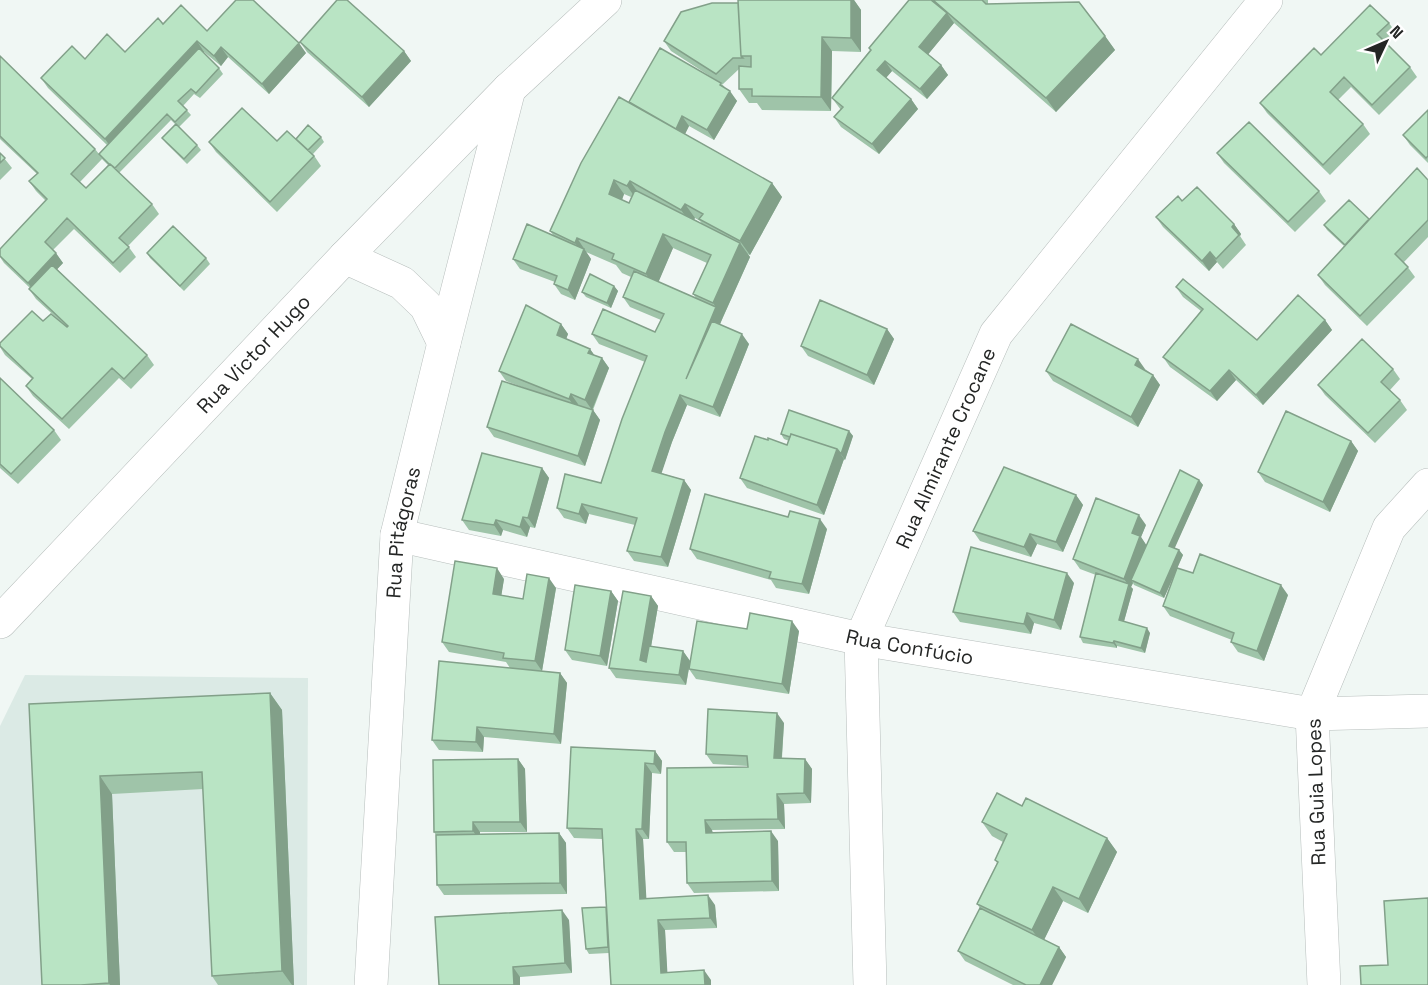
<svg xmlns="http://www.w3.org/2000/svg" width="1428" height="985" font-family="'Space Grotesk',sans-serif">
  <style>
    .built { fill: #dbeae5 }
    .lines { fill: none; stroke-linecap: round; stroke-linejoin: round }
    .minor-casing { stroke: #b7bebc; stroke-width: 34 }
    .minor { stroke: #fff; stroke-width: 33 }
    .wall { fill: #9fc4a9; fill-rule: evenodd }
    .shaded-wall { fill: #82a089 }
    .building { fill: #b9e4c4; stroke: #82a089; stroke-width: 1.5 }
    .labels { text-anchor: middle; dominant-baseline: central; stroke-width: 5; stroke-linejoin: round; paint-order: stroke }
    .street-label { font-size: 20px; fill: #242625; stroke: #fff }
  </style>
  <rect width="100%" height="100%" fill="#f0f7f4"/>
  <path class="built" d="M25 675 308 678 307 985H0V726Z"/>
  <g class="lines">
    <g class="minor-casing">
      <g id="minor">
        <path d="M345 257 402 283 426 306 444 343"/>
        <path id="s1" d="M397 535 861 639 1312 714 1428 711"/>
        <path id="s2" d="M0 622 345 257 509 89 605 0"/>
        <path id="s3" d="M371 985 397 535 444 343 509 89"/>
        <path id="s4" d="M870 985 861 639 996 334 1266 0"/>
        <path d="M1324 985 1312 714 1389 528 1428 485"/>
      </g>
    </g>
    <use href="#minor" class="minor"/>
  </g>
  <path class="wall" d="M738 0H854L861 10V52L832 51 831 111 762 110 757 103H749L739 89V69L723 84H722L737 101 714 140 689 126 685 134 772 183 782 197 750 255 748 254 750 257 720 324 749 344 720 417 687 405 672 442 661 473 684 480 691 490 668 567 634 561 627 551 635 525 589 514 586 524 564 518 557 508 601 483 645 362 599 344 592 334 655 332 661 320 630 307 623 297 631 277 622 273 616 265 586 252 591 259 575 300 561 294 554 284 555 282 520 269 513 259 554 236 550 231 629 102 719 82 671 51 664 41 738 3ZM624 194 631 197 629 203 622 200ZM695 218 700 221 702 224 694 219ZM673 248 707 263 693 294 696 298 658 282Z
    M909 0H988V4L1105 36 1115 50 1056 112 954 23 928 54 941 65 948 75 927 99 892 71 886 78 911 99 918 109 879 154 841 127 834 117 841 110 832 98 870 50 869 48Z
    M1389 23 1396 33 1386 43 1410 67 1417 77 1379 115 1351 87 1338 100 1363 124 1370 134 1330 175 1267 113 1260 103 1321 55Z
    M163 24 207 31 306 53 269 94 228 57 221 66 204 52H203L219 68 223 74 200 98 194 94 183 106 191 115 179 127 197 145 201 150 187 164 166 143 162 138 175 124 171 120 119 173 152 204 159 214 128 246 136 257 120 273 74 229 53 250 63 263 57 269 147 355 154 365 131 389 119 378 69 429 33 396 26 386 32 379 5 355 0 347V343L43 321 61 322 36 299 29 289 30 288 4 263 0 257V249L46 201 36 191 29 181 37 174 0 139V56L95 149 99 154 107 145 48 88 41 78 85 59 125 52ZM102 159 108 165 86 188 80 182Z
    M300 42 404 51 411 61 369 107 307 52Z
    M1428 110V163L1410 145 1403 135Z
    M321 137 324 142 313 154 321 166 277 212 216 152 209 142 277 141 296 139Z
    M0 153 12 168 0 180Z
    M1217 153 1319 191 1326 201 1295 232 1224 163Z
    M1428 180V237L1404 262 1415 277 1367 326 1325 285 1318 275 1344 246 1327 230 1324 225 1369 219Z
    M1182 201 1234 224 1241 234 1240 236 1246 245 1223 269 1217 262 1209 271 1163 227 1156 217Z
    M147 253 206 258 210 264 184 291 150 258Z
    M614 286 618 291 611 308 586 297 582 292Z
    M1176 287 1257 340 1325 320 1332 330 1263 405 1236 380 1217 401 1170 367 1163 357 1201 311 1183 297Z
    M561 324 568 334 566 339 590 349 595 356 602 358 609 368 593 410 600 420 585 466 494 437 487 427 525 388 506 381 499 371Z
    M887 329 894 339 874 385 808 356 801 346Z
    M1145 369 1153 375 1160 385 1138 427 1053 381 1046 371Z
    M1393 369 1400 379 1390 390 1400 400 1407 410 1375 443 1325 395 1318 385Z
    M0 378 54 430 61 440 18 484 0 468Z
    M849 431 853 436 845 460 844 459 824 515 747 488 740 478 768 440 787 445 789 441 784 439 781 434Z
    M1351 441 1358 451 1330 512 1265 482 1258 472Z
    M542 468 549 478 535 528 530 527 527 537 503 530 501 536 469 530 462 520Z
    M1199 480 1203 485 1174 548 1179 550 1183 555 1164 598 1134 585 1133 583 1131 587 1133 589 1124 621 1150 633 1145 653 1117 646V648L1083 643 1080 637 1096 575 1080 569 1073 559 1146 525 1141 537 1146 545Z
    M1076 495 1083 505 1063 552 1037 544 1031 557 980 541 973 531Z
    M827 529 809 594 776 588 771 580 697 559 690 549Z
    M1193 573 1288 595 1264 661 1238 652 1231 642 1232 640 1170 616 1163 606Z
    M504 579 501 596 523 599 556 588 542 671 560 673 567 683 561 744 484 737 483 752 439 750 432 740 510 668 506 662 449 652 442 642Z
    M1074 583 1061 630 1034 623 1031 634 960 622 953 612Z
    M611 591 618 601 607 666 572 660 565 650Z
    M651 596 658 606 651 647 683 651 690 661 747 629 799 631 789 694 696 679 689 669 686 685 616 678 609 668Z
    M270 693 282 710 294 985H218L212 976 203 789 112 794 120 985H42L29 704Z
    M784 723 782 758 805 759 812 769 811 803 784 804 785 829 712 830 713 833 778 841 779 891 694 893 687 883V852H674L667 842 748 767V766L713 764 706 754Z
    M655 751 662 761 661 774 652 773 649 839H643L646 899 715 905 717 928 665 930 667 973 711 980 611 985 609 953 589 954 586 949 606 907 602 839 574 838 567 828Z
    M518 759 525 769 527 832H480V834L559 833 566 843 567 894 444 895 437 885 436 835 434 832Z
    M1022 806 1107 838 1117 852 1088 913 1063 901 1044 940 1059 947 1066 957 1052 985H1013L965 961 958 951 980 908 977 904 997 863 995 860 1003 842 992 836 982 822Z
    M569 920 572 973 520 977V985H439Z"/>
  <path class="shaded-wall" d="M851 0H854L861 10V52L851 38Z
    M947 13 954 23 926 57 919 47Z
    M1105 36 1115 50 1056 112 1046 98Z
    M822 37 832 51 831 111 821 97Z
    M197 41 204 52 112 149 105 139Z
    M299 43 306 53 269 94 262 84Z
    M221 47 228 57 221 66 214 56Z
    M404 51 411 61 369 107 362 97Z
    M885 61 892 71 884 80 877 70Z
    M941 65 948 75 927 99 920 89Z
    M730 91 737 101 714 140 707 130Z
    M911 99 918 109 879 154 872 144Z
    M682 116 689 126 682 140 675 130Z
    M614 180 624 194 619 208 609 194Z
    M630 181 640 195 637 200 627 186Z
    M772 183 782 197 750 255 740 241Z
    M685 204 695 218 691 224 681 210Z
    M1234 224 1241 234 1240 236 1232 227Z
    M663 234 673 248 656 288 646 274Z
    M577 238 591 259 575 300 568 290 582 253 575 243Z
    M740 243 750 257 723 317 713 303Z
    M1210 252 1217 262 1209 271 1202 261Z
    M56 253 63 263 35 293 28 283Z
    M614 286 618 291 611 308 607 303Z
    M716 307 723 317 693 389 686 379Z
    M1325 320 1332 330 1263 405 1256 395Z
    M561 324 568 334 564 345 557 335Z
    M887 329 894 339 874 385 867 375Z
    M742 334 749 344 720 417 713 407Z
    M590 349 597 359 588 353Z
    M602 358 609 368 592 410 585 400Z
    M1138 359 1145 369 1142 375 1135 365Z
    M1229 370 1236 380 1217 401 1210 391Z
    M1153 375 1160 385 1138 427 1131 417Z
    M571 394 578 404 576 409 569 399Z
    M680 395 687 405 672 442 659 481 652 471 665 432Z
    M593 410 600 420 585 466 578 456Z
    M849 431 853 436 845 460 841 454Z
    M1351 441 1358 451 1330 512 1323 502Z
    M837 449 844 459 824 515 817 505Z
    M542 468 549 478 535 528 528 518Z
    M684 480 691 490 668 567 661 557Z
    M1199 480 1203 485 1173 552 1169 546Z
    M1076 495 1083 505 1063 552 1056 542Z
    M582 504 589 514 586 524 579 514Z
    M1139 515 1146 525 1141 537 1147 546 1131 580 1133 583 1131 587 1133 589 1123 625 1119 620 1129 586 1124 579 1132 533Z
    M523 517 530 527 527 537 520 527Z
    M820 519 827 529 809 594 802 584Z
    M496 520 503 530 501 536 494 525Z
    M1030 534 1037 544 1031 557 1024 547Z
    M1179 550 1183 555 1164 598 1160 593Z
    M497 568 504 579 500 604 493 594Z
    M1067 573 1074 583 1061 630 1054 620Z
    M549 578 556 588 542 671 535 661Z
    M1281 585 1288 595 1264 661 1257 651Z
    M611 591 618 601 607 666 600 656Z
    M651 596 658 606 647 670 640 660Z
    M1027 613 1034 623 1031 634 1024 624Z
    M792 621 799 631 789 694 782 684Z
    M1147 628 1150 633 1145 653 1141 648Z
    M1114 641 1117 646V648L1113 643Z
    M683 651 690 661 686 685 679 675Z
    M560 673 567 683 561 744 554 734Z
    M270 693 282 710 294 985H292L282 971Z
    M777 713 784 723 781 768 774 758Z
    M477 727 484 737 483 752 476 742Z
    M655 751 662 761 661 774 654 764Z
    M518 759 525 769 527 832 520 822Z
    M805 759 812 769 811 803 804 793Z
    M645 763 652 773 649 839 642 829Z
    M100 776 112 794 120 985H110L109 983Z
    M777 794 784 804 785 829 778 819Z
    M705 820 712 830 714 843 706 833Z
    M473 822 480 832V841L473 831Z
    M636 829 643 839 647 909 640 899Z
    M771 831 778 841 779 891 772 881Z
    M559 833 566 843 567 894 560 883Z
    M1107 838 1117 852 1088 913 1079 899Z
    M1053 887 1063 901 1042 944 1032 930Z
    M708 895 715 905 717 928 710 918Z
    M562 910 569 920 572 973 565 963Z
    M658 920 665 930 668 983 661 973Z
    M1059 947 1066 957 1052 985H1040Z
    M513 967 520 977V985H514Z
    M704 970 711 980V985H705Z"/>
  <path class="building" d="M236 0H253L299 43 262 84 221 47 214 56 197 41 105 139 41 78 72 46 85 59 107 34 125 52 158 18 163 24 181 5 207 31Z
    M337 0H347L404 51 362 97 300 42Z
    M738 0H851V38L822 37 821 97 752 96V89H739V66L751 67V56H741Z
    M909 0H931L947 13 919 47 941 65 920 89 885 61 877 70 911 99 872 144 834 117 843 107 832 98 871 50 869 48Z
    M933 0H982L986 4 1079 2 1105 36 1046 98Z
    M712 3H738L741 56 743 58H733L716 74 664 41 681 12Z
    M1370 5 1389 23 1377 34 1410 67 1372 105 1344 77 1330 92 1363 124 1323 165 1260 103 1314 48 1321 55Z
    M199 48 219 68 196 93 191 89 178 101 187 110 175 122 167 114 115 168 110 164H109L99 154Z
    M660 48 721 83 720 85 730 91 707 130 682 116 676 129 629 102Z
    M0 56 95 149 71 174 86 188 110 164 152 204 119 238 129 247 113 263 67 218 45 242 56 253 28 283 0 256V249L47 199 29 181 38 173 0 136Z
    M619 97 772 183 740 241 699 219 703 214 685 204 681 210 630 181 627 186 614 180 609 194 629 203 635 190 740 243 713 303 693 294 711 255 663 234 646 274 612 259 614 254 577 238 575 243 550 231 581 163Z
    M242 108 277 141 287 131 314 156 270 202 209 142Z
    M1428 110V156L1426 158 1403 135Z
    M1249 122 1319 191 1288 222 1217 153Z
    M176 124 197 145 184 159 162 138Z
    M308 125 321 137 308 150 296 139Z
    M0 153 5 158 0 163Z
    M1417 168 1428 180V220L1395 254 1408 267 1360 316 1318 275Z
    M1197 187 1234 224 1232 227 1239 235 1216 259 1210 252 1202 261 1156 217 1178 196 1182 201Z
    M1349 200 1369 219 1345 245 1324 225Z
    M527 224 584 249 568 290 554 284 557 276 513 259Z
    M173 226 206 258 180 286 147 253Z
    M52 265 147 355 124 379 112 368 62 419 26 386 33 378 0 346V343L32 311 43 321 51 314 67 327 68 326 29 289Z
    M634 271 716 307 686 379 712 321 742 334 713 407 680 395 665 432 652 471 684 480 661 557 627 551 637 518 582 504 579 514 557 508 565 474 601 483 622 419 647 356 592 334 603 309 655 332 664 314 623 297Z
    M590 274 614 286 607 303 582 292Z
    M1183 279 1257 340 1298 295 1325 320 1256 395 1229 370 1210 391 1163 357 1203 309 1176 287Z
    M820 300 887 329 867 375 801 346Z
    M526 305 561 324 557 335 590 349 588 353 602 358 585 400 571 394 569 399 499 371Z
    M1071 324 1138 359 1135 365 1153 375 1131 417 1046 371Z
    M1362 339 1393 369 1381 382 1400 400 1368 433 1318 385Z
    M0 378 54 430 11 474 0 464Z
    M502 381 593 410 578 456 487 427Z
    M789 410 849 431 841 454 837 449 791 434 790 437 781 434Z
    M1286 411 1351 441 1323 502 1258 472Z
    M791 434 837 449 817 505 740 478 755 436 768 440V438L787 445Z
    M482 453 542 468 528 518 523 517 520 527 496 520 494 525 462 520Z
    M1004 467 1076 495 1056 542 1030 534 1024 547 973 531Z
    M1180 470 1199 480 1169 546 1179 550 1160 593 1131 580Z
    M705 494 788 517 790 511 820 519 802 584 769 578 771 572 690 549Z
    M1096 498 1139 515 1132 533 1140 536 1124 579 1073 559Z
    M971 547 1067 573 1054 620 1027 613 1024 624 953 612Z
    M1200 554 1281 585 1257 651 1231 642 1234 633 1163 606 1177 568 1193 573Z
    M455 561 497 568 493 594 523 599 527 574 549 578 535 661 503 658 504 653 442 642Z
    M1096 573 1129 584 1119 620 1147 628 1141 648 1114 641 1113 643 1080 637Z
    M575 585 611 591 600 656 565 650Z
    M623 591 651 596 640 660 646 662 649 646 683 651 679 675 609 668Z
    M750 613 792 621 782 684 689 669 697 621 747 629Z
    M439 661 560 673 554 734 477 727 476 742 432 740Z
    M270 693 282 971 212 976 202 772 100 776 109 983 81 985H42L29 704Z
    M708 709 777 713 774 758 805 759 804 793 777 794 778 819 705 820 706 833 771 831 772 881 687 883 686 842H667V768L748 767 747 756 706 754Z
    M571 747 655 751 654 764 645 763 642 829H636L640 899 708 895 710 918 658 920 661 973 704 970 705 985H611L602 829 567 828Z
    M518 759 520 822H473V831L434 832 433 760Z
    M997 793 1022 806 1026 798 1107 838 1079 899 1053 887 1032 930 977 904 998 862 995 860 1007 834 982 822Z
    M559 833 560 883 437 885 436 835Z
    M1428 898V985H1361L1360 966 1388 965 1384 901Z
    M606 907 608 947 586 949 582 908Z
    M980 908 1059 947 1040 985H1026L958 951Z
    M562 910 565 963 513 967 514 985H439L435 917Z"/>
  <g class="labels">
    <g class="street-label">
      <text stroke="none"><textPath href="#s2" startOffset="369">Rua Victor Hugo</textPath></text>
      <text stroke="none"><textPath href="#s4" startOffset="555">Rua Almirante Crocane</textPath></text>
      <text stroke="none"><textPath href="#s3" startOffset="454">Rua Pitágoras</textPath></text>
      <text stroke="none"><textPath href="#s1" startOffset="525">Rua Confúcio</textPath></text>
      <text transform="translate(1316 792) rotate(-92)">Rua Guia Lopes</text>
    </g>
  </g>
  <g transform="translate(1386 42) rotate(46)" stroke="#ffffff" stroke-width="4.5" paint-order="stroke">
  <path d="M0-4.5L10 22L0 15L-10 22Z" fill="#242625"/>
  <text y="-9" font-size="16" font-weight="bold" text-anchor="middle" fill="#242625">N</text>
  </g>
</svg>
